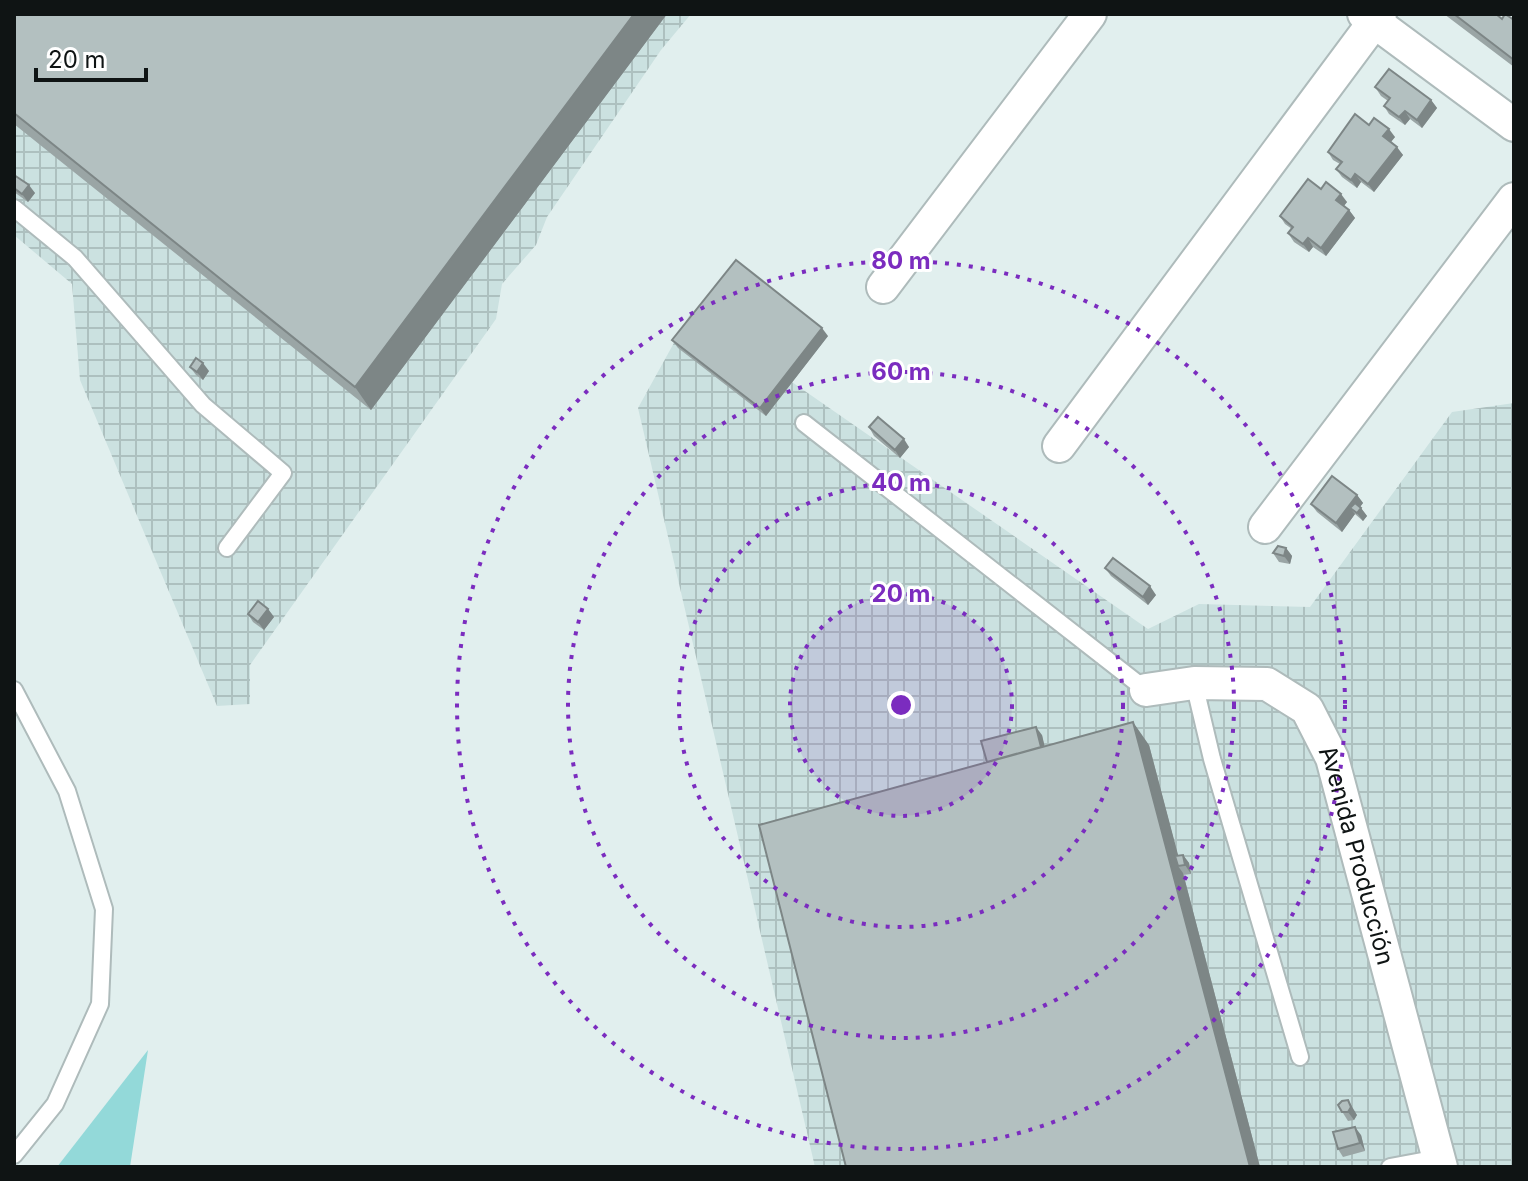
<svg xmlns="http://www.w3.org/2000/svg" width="1528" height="1181" font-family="Inter,sans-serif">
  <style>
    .industrial { fill: url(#industrial-grid) }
    .green { fill: #93d9d9 }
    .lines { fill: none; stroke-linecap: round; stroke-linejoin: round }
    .service-casing { stroke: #aebbbb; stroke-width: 20 }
    .minor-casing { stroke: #aebbbb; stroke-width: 36 }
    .service { stroke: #fff; stroke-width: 16 }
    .minor { stroke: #fff; stroke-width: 32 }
    .wall { fill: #9aa5a5 }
    .shaded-wall { fill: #7d8686 }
    .building { fill: #b3c0c0; stroke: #7d8686; stroke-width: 2 }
    .ring { fill: none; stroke: #7b2cbf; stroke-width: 4; stroke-dasharray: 4 8 }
    .labels { text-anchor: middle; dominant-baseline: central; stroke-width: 6; stroke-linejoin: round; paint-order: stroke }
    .street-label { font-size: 24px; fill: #0f1414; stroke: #fff }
    .centre { fill: #7b2cbf; stroke: #fff; stroke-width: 4 }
    .ring-label { font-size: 24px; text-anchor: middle; font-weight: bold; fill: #7b2cbf; stroke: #fff; stroke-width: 6; stroke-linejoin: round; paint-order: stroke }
  </style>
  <defs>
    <pattern id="industrial-grid" width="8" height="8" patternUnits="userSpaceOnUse" patternTransform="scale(2)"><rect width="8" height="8" fill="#cbe1e0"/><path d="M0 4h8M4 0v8" fill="none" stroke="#adc0bf"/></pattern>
  </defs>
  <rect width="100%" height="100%" fill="#e1efee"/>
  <path class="industrial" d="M14 14H691L661 50 547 217 536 245 502 284 496 319 250 665V704L217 706 80 380 72 284 14 235Z
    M691 312 1148 629 1199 604 1310 607 1452 412 1514 403V1167H815L638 408Z"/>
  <path class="green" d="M148 1050 130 1167H57Z"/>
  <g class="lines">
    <g class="service-casing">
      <path id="service" d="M14 208 75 258 203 405 283 473 227 548
        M804 423 1146 690
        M1194 683 1212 759 1300 1057
        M14 690 67 791 104 909 100 1004 55 1104 14 1155
        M1390 1167 1438 1158"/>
    </g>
    <g class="minor-casing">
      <g id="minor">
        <path d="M1364 14 1514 125"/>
        <path d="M883 287 1090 14"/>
        <path d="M1059 446 1380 14"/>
        <path d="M1265 527 1514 199"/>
        <path id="s1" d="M1146 690 1194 683 1267 684 1307 709 1332 758 1441 1167"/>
      </g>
    </g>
    <use href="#service" class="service"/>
    <use href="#minor" class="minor"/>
  </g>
  <path class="wall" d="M14 14H667L371 410 14 124Z
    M1444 14H1496L1502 19 1514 20V67Z
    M1375 87 1431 100 1437 108 1422 128 1410 119 1405 125 1389 114 1384 106 1388 101 1381 96Z
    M1369 125 1395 137 1391 142 1403 155 1374 192 1361 182 1357 188 1342 177 1336 169 1340 164 1333 160 1328 152Z
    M14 175 35 193 28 202 14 192Z
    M1321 189 1347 202 1344 206 1349 210 1355 218 1326 256 1313 247 1309 252 1294 242 1288 233 1292 229 1285 224 1280 216Z
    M828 336 766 416 678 348 672 340Z
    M190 367 209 371 203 380 196 375Z
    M869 427 909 447 900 458 874 436Z
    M1357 495 1363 503 1360 507 1367 516 1363 521 1355 514 1342 532 1317 512 1311 504Z
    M1286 548 1292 556 1290 564 1279 562 1273 553Z
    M1105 568 1156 595 1148 605 1111 576Z
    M268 609 274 617 264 630 253 622 248 614Z
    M1042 735 1044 746 1149 745 1178 856 1183 855 1189 863 1191 874 1183 875V873L1260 1167H846Z
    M1338 1105 1357 1115 1354 1120 1348 1121Z
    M1361 1135 1365 1151 1343 1157 1338 1149Z"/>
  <path class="shaded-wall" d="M634 14H667L371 410 355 387Z
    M1431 100 1437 108 1422 128 1417 120Z
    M1405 111 1410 119 1405 125 1399 117Z
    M1389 129 1395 137 1389 144 1383 136Z
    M1397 147 1403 155 1374 192 1368 184Z
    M1355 174 1361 182 1357 188 1351 180Z
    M29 185 35 193 28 202 22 194Z
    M1341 194 1347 202 1342 208 1336 200Z
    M1349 210 1355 218 1326 256 1321 248Z
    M1308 238 1313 247 1309 252 1303 244Z
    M822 328 828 336 766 416 760 408Z
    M203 363 209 371 203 380 197 372Z
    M904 439 909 447 900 458 895 450Z
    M1357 495 1363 503 1356 512 1350 508 1355 514 1342 532 1336 523Z
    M1361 508 1367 516 1363 521 1357 513Z
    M1286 548 1292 556 1290 564 1284 556Z
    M1150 586 1156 595 1148 605 1143 597Z
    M268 609 274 617 264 630 258 622Z
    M1133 722 1149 745 1181 866H1178L1183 873 1260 1167H1250Z
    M1036 727 1042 735 1047 756 1041 748Z
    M1183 855 1189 863 1191 874 1185 865Z
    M1348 1100 1357 1115 1354 1120 1348 1112Z
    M1355 1127 1361 1135 1365 1151 1360 1143Z"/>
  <path class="building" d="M14 14H634L355 387 14 113Z
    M1454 14H1496L1502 19 1505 14 1514 20V60Z
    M1389 69 1431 100 1417 120 1405 111 1399 117 1384 106 1390 98 1375 87Z
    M1355 114 1369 125 1374 118 1389 129 1383 136 1397 147 1368 184 1355 174 1351 180 1336 169 1342 162 1328 152Z
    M14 175 29 185 22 194 14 188Z
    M1308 179 1321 189 1326 182 1341 194 1336 200 1349 210 1321 248 1308 238 1303 244 1288 233 1293 227 1280 216Z
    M736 260 822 328 760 408 672 340Z
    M196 358 203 363 197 372 190 367Z
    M878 417 904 439 895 450 869 427Z
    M1332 476 1357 495 1336 523 1311 504Z
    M1355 503 1361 508 1357 513 1350 508Z
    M1278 546 1286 548 1284 556 1273 553Z
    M1113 558 1150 586 1143 597 1105 568Z
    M258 601 268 609 258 622 248 614Z
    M1133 722 1250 1167H846L759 825Z
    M1036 727 1041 747 987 762 981 741Z
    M1183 855 1185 865 1178 866 1175 856Z
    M1348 1100 1351 1107 1348 1112H1342L1338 1105 1342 1101Z
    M1355 1127 1360 1143 1338 1149 1333 1132Z"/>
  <circle cx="901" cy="705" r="111" fill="#7b2cbf" fill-opacity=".12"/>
  <g class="ring">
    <circle cx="901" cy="705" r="111"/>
    <circle cx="901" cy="705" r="222"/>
    <circle cx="901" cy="705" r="333"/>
    <circle cx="901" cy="705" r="444"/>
  </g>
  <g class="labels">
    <g class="street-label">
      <text stroke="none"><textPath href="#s1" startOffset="324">Avenida Producción</textPath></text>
    </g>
  </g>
  <circle cx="901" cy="705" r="12" class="centre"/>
  <g class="ring-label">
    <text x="901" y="269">80 m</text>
    <text x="901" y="380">60 m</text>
    <text x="901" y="491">40 m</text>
    <text x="901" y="602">20 m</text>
  </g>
  <rect width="1528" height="1181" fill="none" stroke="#0f1414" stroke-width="32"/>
  <path d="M36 68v12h110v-12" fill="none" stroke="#0f1414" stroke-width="4"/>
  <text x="48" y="68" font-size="24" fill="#0f1414" stroke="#ffffff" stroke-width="6" paint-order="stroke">20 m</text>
</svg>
